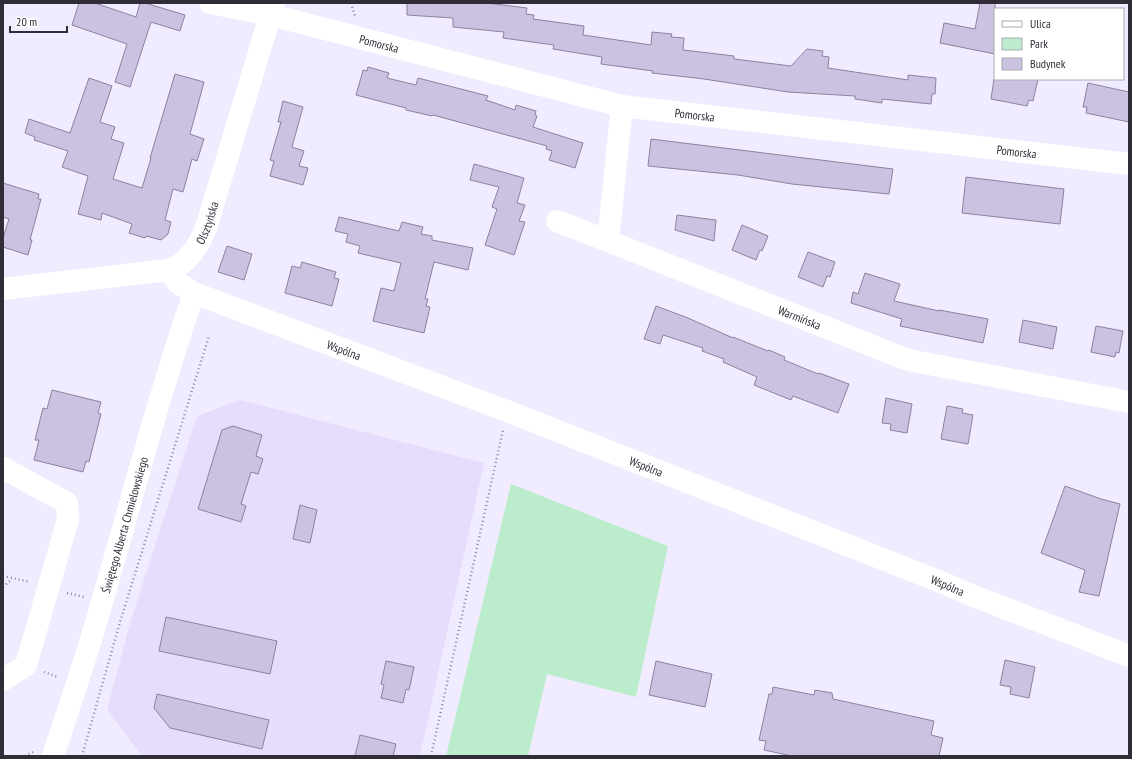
<svg xmlns="http://www.w3.org/2000/svg" width="1132" height="759" font-family="'PT Sans Narrow',sans-serif">
  <style>
    .built { fill: #e6ddfc }
    .green { fill: #bbedcc }
    .building { fill: #cbc2e1; stroke: #8b829f }
    .lines { fill: none; stroke-linecap: round; stroke-linejoin: round }
    .path { stroke: #8d8897; stroke-width: 2.5; stroke-dasharray: 1 3; stroke-linecap: butt }
    .minor { stroke: #fff; stroke-width: 22 }
    .labels { text-anchor: middle; dominant-baseline: central; stroke-width: 4; stroke-linejoin: round; paint-order: stroke }
    .street-label { font-size: 12px; fill: #302c38; stroke: #fff }
  </style>
  <rect width="100%" height="100%" fill="#f1ebff"/>
  <path class="built" d="M240 400 484 463 420 756H142L107 710 130 623 197 416Z"/>
  <path class="green" d="M511 484 668 546 636 697 547 674 528 756H446Z"/>
  <path class="building" d="M79 3H95L136 17 140 3H145L185 15 180 31 151 22 130 87 115 82 127 44 72 25Z
    M407 3H487L527 8 526 14 534 15 533 19 584 26 583 35 651 45 652 32 672 34 671 37 684 38 683 50 734 56V59L791 66 807 49 823 51 822 56 829 57 828 68 908 80V75L936 78 935 94H932L931 104 882 99V103L855 99V96L788 92 704 79 652 73 653 71 601 64 602 57 553 49 554 45 503 38 504 32 453 27V18L407 15Z
    M980 3H995V54L940 43 944 23 975 29Z
    M368 67 389 73 387 78 416 85 418 78 488 96 486 100 515 110 516 105 536 111 535 115 537 116 533 127 583 143 575 168 549 160 552 151 546 149 547 146 433 115 432 116 406 110V108L356 95 362 74 363 70 367 71Z
    M175 74 204 82 190 134 204 139 197 161 192 159 183 192 173 189 165 220 171 222 168 234 161 240 146 236 145 238 129 233 132 224 102 213 101 220 78 214 88 176 62 167 68 151 34 140 35 137 25 133 29 119 70 133 89 78 112 86 100 122 115 127 111 139 124 143 113 179 142 188 151 158H150Z
    M994 79H1038L1033 101 1029 100 1027 106 991 99Z
    M1088 83 1129 92V122L1086 113 1087 107H1083Z
    M283 101 303 107 292 147 304 151 299 166 308 168 303 185 270 176 274 161 270 160 281 122H278Z
    M651 139 893 169 889 194 792 184 738 175 648 166Z
    M474 164 524 178 517 203 525 205 519 221 525 222 514 255 485 245 497 209 492 207 499 187 470 180Z
    M966 177 1064 189 1060 224 962 213Z
    M3 183 39 194 38 199H41L30 240H32L28 255 3 247V238L9 219 3 217Z
    M677 215 716 220 714 241 675 230Z
    M339 217 399 231 402 222 423 227 421 234 432 236V240L473 248 468 270 434 262 425 299H428L426 306 430 307 424 333 373 321 381 288 394 291 401 263 358 253 360 246 346 242 348 234 335 231Z
    M742 225 768 236 762 251 760 250 756 260 732 250Z
    M227 246 252 254 244 280 218 272Z
    M808 252 835 262 830 277 827 276 823 287 798 277Z
    M302 262 336 272 334 278 339 279 332 306 285 293 292 266 300 268Z
    M865 273 900 284 894 301 939 311V310L988 319 983 343 900 326 902 319 851 303 853 292 858 294Z
    M656 306 688 318 733 338V337L768 351 769 350 785 357 784 360 818 374 819 373 849 384 838 413 793 396 791 400 754 385 757 377 723 362 724 359 702 351 703 348 663 335 660 344 644 339Z
    M1023 320 1057 327 1053 349 1019 342Z
    M1096 326 1123 331 1119 353 1116 352 1115 357 1091 352Z
    M52 390 101 402 98 413 101 414 89 462 86 461 83 472 34 460 39 440H35L43 408 47 409Z
    M886 398 912 404 907 433 890 430 891 424 882 423Z
    M947 406 963 409 962 413 973 415 968 444 941 439Z
    M233 426 262 435 256 456 263 459 258 474 251 472 241 504 246 506 241 522 198 509 222 430Z
    M1065 486 1101 499 1120 504 1099 596 1079 592 1085 570 1041 553Z
    M300 505 317 510 310 543 293 539Z
    M166 617 277 641 270 674 159 651Z
    M1005 660 1035 667 1029 698 1010 694 1011 687 1000 685Z
    M386 661 414 667 409 690 406 689 403 703 381 698 384 685 381 684Z
    M656 661 712 674 705 707 649 695Z
    M773 687 814 695 815 690 832 693 833 699 934 721 931 735 943 738 939 756H792L764 750 766 741 759 740 769 694H772Z
    M157 694 269 720 262 749 170 728 154 708Z
    M360 735 396 744 393 756H355Z"/>
  <g class="lines">
    <path class="path" d="M351 3 355 16
      M3 576 30 582
      M3 587 12 579
      M67 593 84 597
      M44 672 58 677
      M25 756 33 752
      M82 756 120 622 209 336
      M431 756 503 430"/>
    <g class="minor">
      <path id="s1" d="M210 3 271 15 622 106 1129 164"/>
      <path id="s2" d="M622 106 608 241 908 360 1129 402"/>
      <path d="M557 221 608 241"/>
      <path id="s3" d="M169 270 177 282 194 293 507 411 946 584 971 595 1129 656"/>
      <path id="s4" d="M3 289 169 270C189 263 198 246 206 228L274 3"/>
      <path d="M3 468 67 503 68 519 26 665 3 680"/>
      <path id="s5" d="M53 756C69 707 86 659 100 609 131 504 158 397 194 293"/>
    </g>
  </g>
  <g class="labels">
    <g class="street-label">
      <text stroke="none"><textPath href="#s1" startOffset="174">Pomorska</textPath></text>
      <text stroke="none"><textPath href="#s1" startOffset="498">Pomorska</textPath></text>
      <text stroke="none"><textPath href="#s1" startOffset="822">Pomorska</textPath></text>
      <text stroke="none"><textPath href="#s4" startOffset="230">Olsztyńska</textPath></text>
      <text stroke="none"><textPath href="#s2" startOffset="342">Warmińska</textPath></text>
      <text stroke="none"><textPath href="#s3" startOffset="195">Wspólna</textPath></text>
      <text stroke="none"><textPath href="#s3" startOffset="519">Wspólna</textPath></text>
      <text stroke="none"><textPath href="#s5" startOffset="242">Świętego Alberta Chmielowskiego</textPath></text>
      <text stroke="none"><textPath href="#s3" startOffset="843">Wspólna</textPath></text>
    </g>
  </g>
  <rect width="1132" height="759" fill="none" stroke="#302c38" stroke-width="8"/>
  <rect x="994" y="8" width="130" height="72" fill="#ffffff" stroke="#acabaf"/>
  <rect x="1002" y="21" width="20" height="6" fill="#ffffff" stroke="#acabaf"/>
  <text x="1030" y="28" font-size="12" fill="#302c38">Ulica</text>
  <rect x="1002" y="38" width="20" height="12" fill="#bbedcc" stroke="#acabaf"/>
  <text x="1030" y="48" font-size="12" fill="#302c38">Park</text>
  <rect x="1002" y="58" width="20" height="12" fill="#cbc2e1" stroke="#acabaf"/>
  <text x="1030" y="68" font-size="12" fill="#302c38">Budynek</text>
  <path d="M10 26v6h57v-6" fill="none" stroke="#302c38" stroke-width="2"/>
  <text x="16" y="26" font-size="12" fill="#302c38" stroke="#ffffff" stroke-width="3" paint-order="stroke">20 m</text>
</svg>
